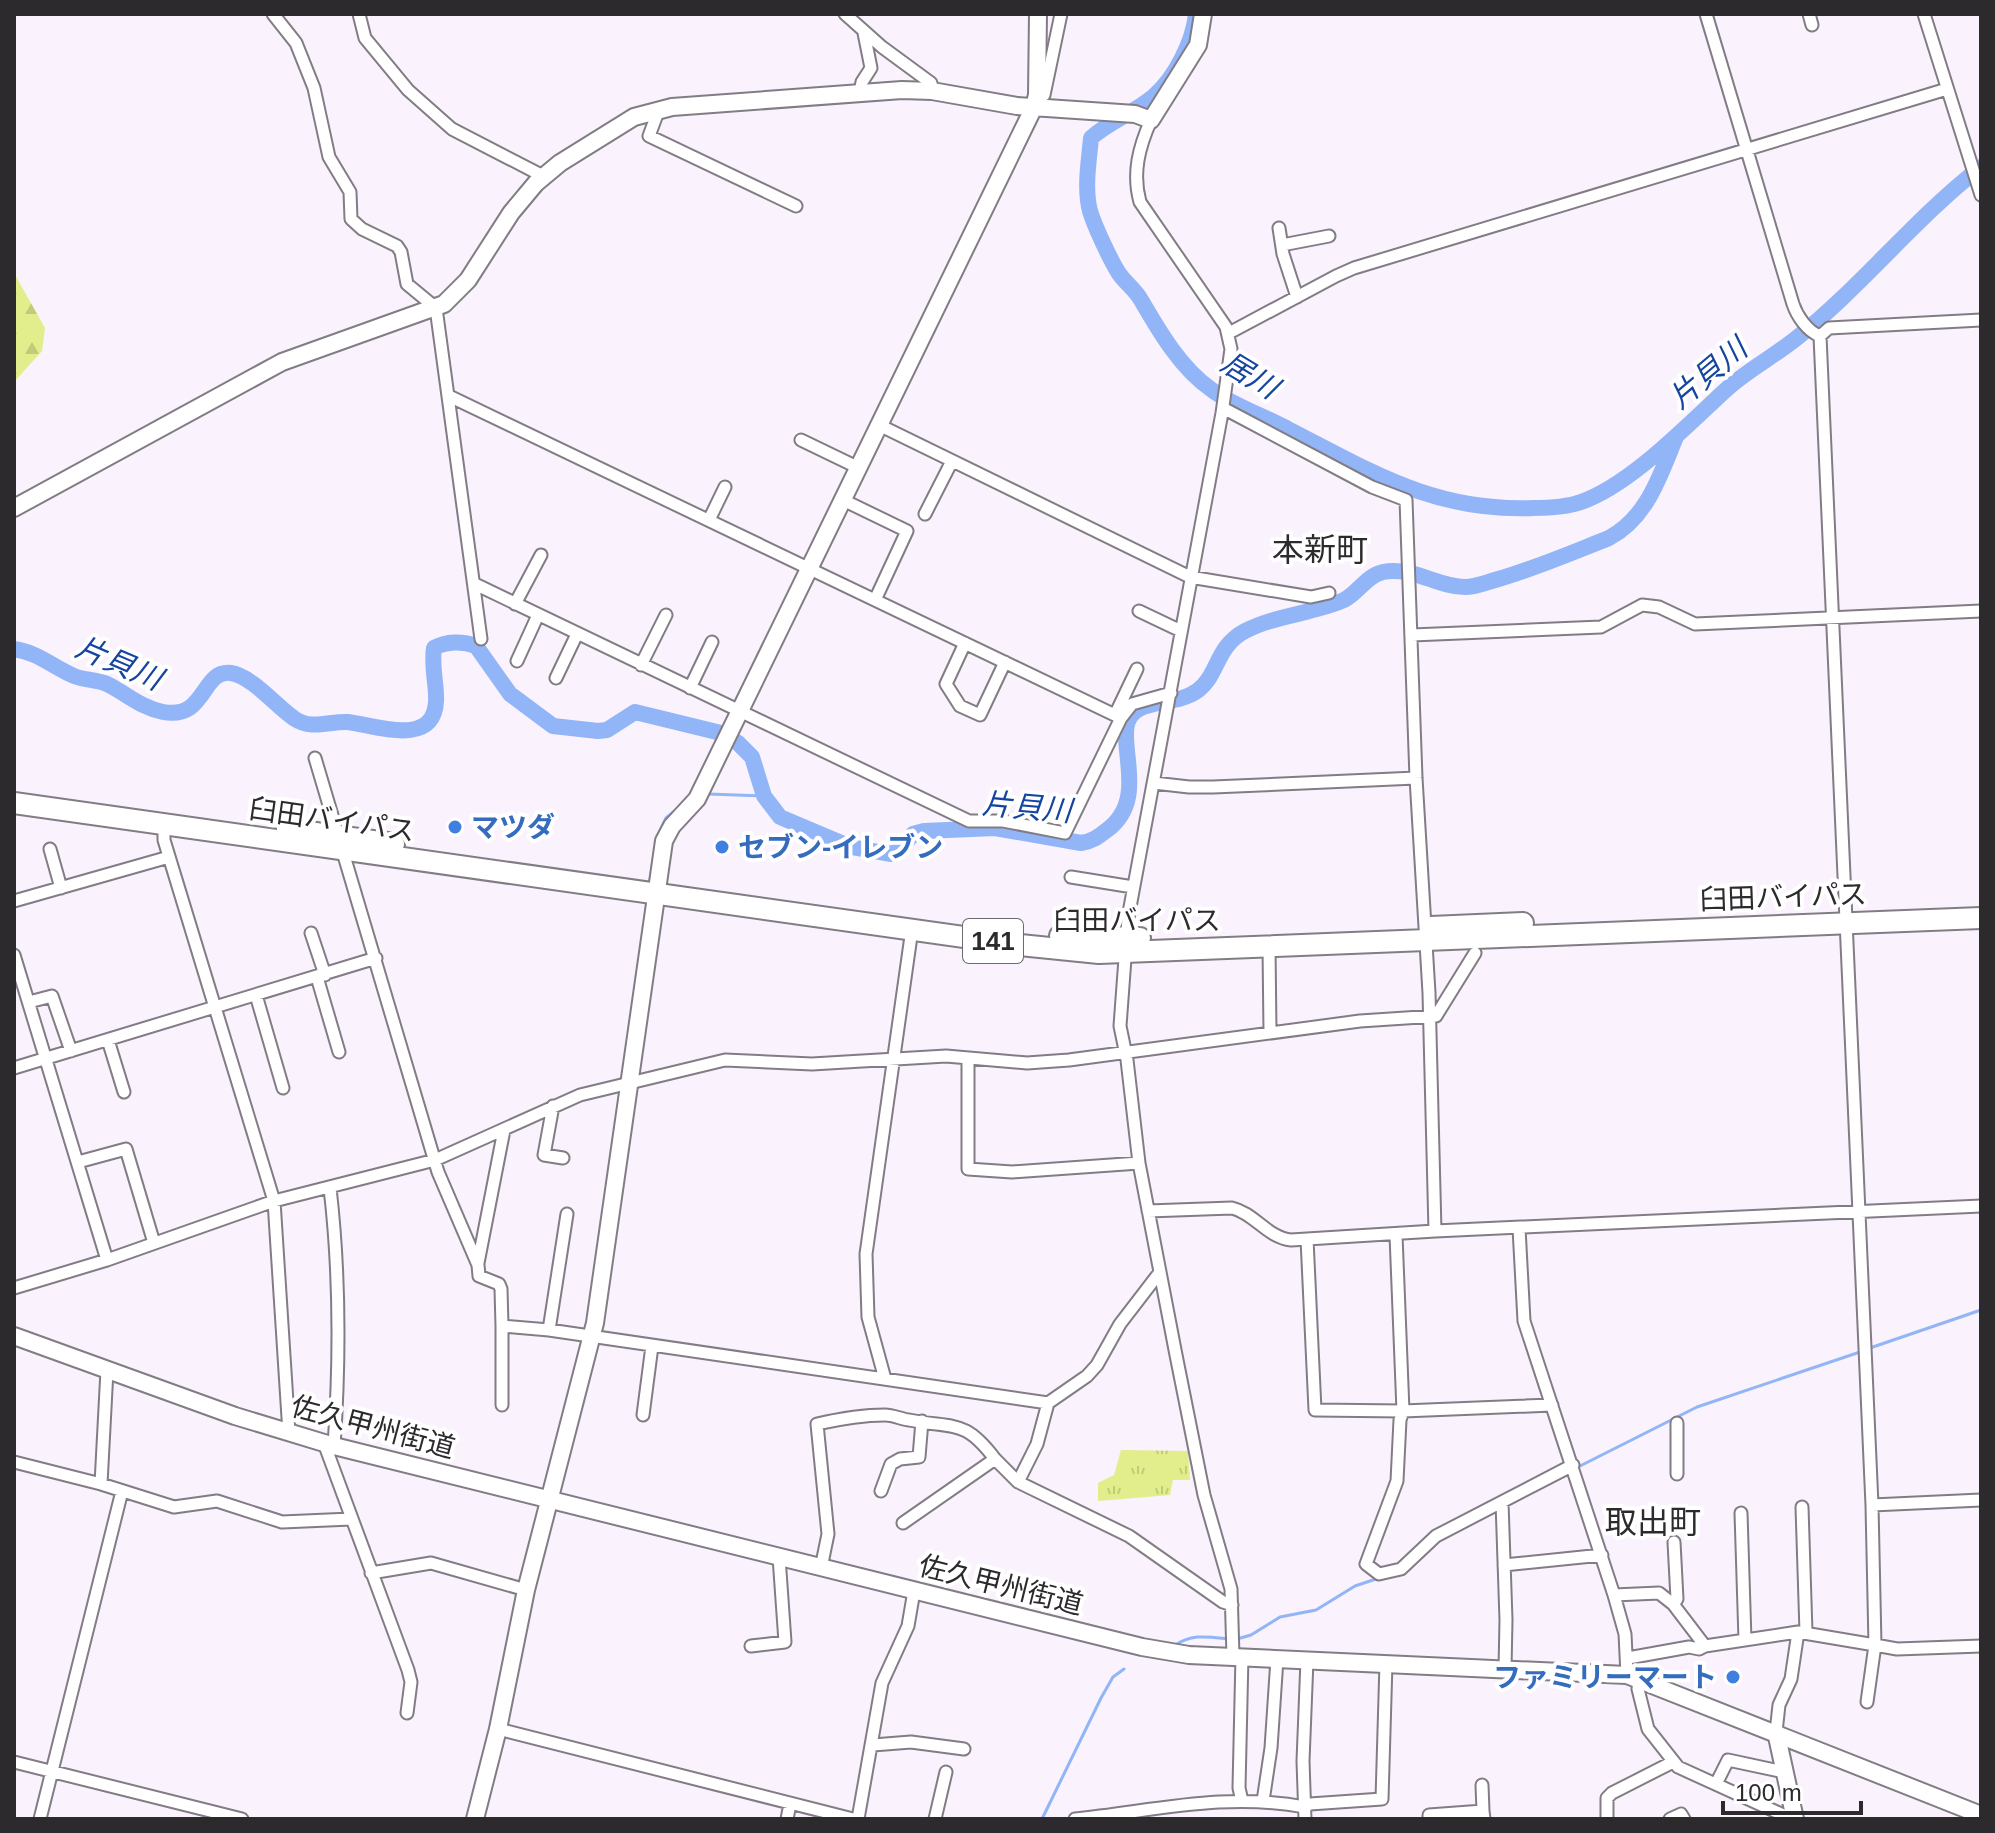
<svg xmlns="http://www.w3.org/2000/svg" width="1995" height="1833" font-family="Helvetica,'Noto Sans JP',sans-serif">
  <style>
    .forest { fill: url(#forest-firs) }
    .park { fill: url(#park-tufts) }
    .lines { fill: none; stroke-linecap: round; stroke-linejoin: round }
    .stream { stroke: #91b5f7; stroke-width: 3 }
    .river { stroke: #91b5f7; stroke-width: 16 }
    .street-casing { stroke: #827c84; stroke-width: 15 }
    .secondary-casing { stroke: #827c84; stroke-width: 20 }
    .highway-casing { stroke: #827c84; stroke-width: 24 }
    .street { stroke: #fff; stroke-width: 11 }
    .secondary { stroke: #fff; stroke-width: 16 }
    .highway { stroke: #fff; stroke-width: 20 }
    .shop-dot { fill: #3f7fe0; stroke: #fff; stroke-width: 3 }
    .labels { text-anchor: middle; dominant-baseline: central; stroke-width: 8; stroke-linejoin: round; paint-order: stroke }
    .shield { fill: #fff; stroke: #6c6a6d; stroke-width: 2 }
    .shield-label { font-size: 26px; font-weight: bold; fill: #2d2a2e }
    .street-label { font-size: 28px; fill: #2d2a2e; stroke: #fff }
    .shop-label { font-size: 28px; font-weight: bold; fill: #366cbe; stroke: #fff; text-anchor: start }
    .water-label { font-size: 30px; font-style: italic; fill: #1545a1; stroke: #fff }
    .quarter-label { font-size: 32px; fill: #2d2a2e; stroke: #fff }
  </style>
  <defs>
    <pattern id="forest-firs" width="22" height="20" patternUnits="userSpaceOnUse" patternTransform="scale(2)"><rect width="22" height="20" fill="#e1ee8b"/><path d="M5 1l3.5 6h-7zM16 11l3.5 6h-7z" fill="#c1cc78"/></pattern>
    <pattern id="park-tufts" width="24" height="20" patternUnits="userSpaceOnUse" patternTransform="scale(2)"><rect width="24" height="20" fill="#e1ee8b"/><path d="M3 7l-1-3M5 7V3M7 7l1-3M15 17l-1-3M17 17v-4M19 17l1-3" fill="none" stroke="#c1cc78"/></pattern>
  </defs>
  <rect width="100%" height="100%" fill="#faf2fc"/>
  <path class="forest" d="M14 273 45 328 42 351 14 382Z"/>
  <path class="park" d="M1121 1450 1188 1451 1190 1480H1173L1170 1495 1098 1501V1483L1114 1475Z"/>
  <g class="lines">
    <path class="stream" d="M708 794 764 796
      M658 835 666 818 676 810
      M649 886 656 843
      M645 918 647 902
      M1867 1349 1981 1310
      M1576 1468 1697 1407 1860 1352
      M1237 1639 1251 1635 1280 1617 1316 1610 1355 1586 1379 1578
      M1174 1646C1192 1633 1209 1637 1230 1639
      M1042 1819 1101 1698 1113 1677 1124 1669"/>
    <path class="river" d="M1196 14C1193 42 1175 78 1154 96 1134 113 1110 121 1091 138 1089 161 1084 188 1090 211 1094 225 1110 259 1118 272 1124 282 1135 289 1141 300 1159 331 1181 369 1212 390 1230 404 1266 417 1288 429 1372 472 1434 512 1533 508 1548 508 1567 507 1581 502 1632 484 1689 423 1729 387 1751 368 1776 355 1798 337 1863 285 1915 218 1981 167
      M14 649C37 652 53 667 74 676 86 681 98 679 109 685 128 695 142 708 163 712 207 720 201 669 231 673 252 676 278 708 295 719 311 730 330 721 348 722 374 725 433 748 436 702 437 684 431 668 434 648 446 641 463 641 476 646L510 694 553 726 598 731 607 730 635 712 721 733 738 743 752 757 764 796 780 817 851 847 890 854 900 850 913 834 924 831 995 828 1081 843C1093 841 1098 837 1107 830 1156 794 1104 726 1139 709 1157 700 1180 703 1197 691 1219 675 1215 647 1245 631 1276 615 1312 614 1344 600 1358 593 1366 576 1383 572 1413 566 1437 587 1465 587 1475 587 1485 583 1495 580 1534 569 1571 553 1609 538 1648 517 1660 475 1676 437"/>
    <g class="street-casing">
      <path id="street" d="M273 14 296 43 314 88 329 157 350 192 351 219 362 229 397 246 401 252 407 284 436 308 481 639
        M359 14 365 38 408 90 452 129 543 176
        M845 14 882 47 931 83 932 91
        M1706 14 1793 304C1797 316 1807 331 1820 336
        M1809 14 1812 25
        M1924 14 1981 195
        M860 92 862 82 871 68 864 33
        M1037 97 1044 95 1061 14
        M659 109 649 136 796 206
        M1151 120C1139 147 1132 173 1140 202L1226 327 1231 349 1222 413 1128 918 1120 1026 1127 1060 1139 1163 1176 1355 1204 1495 1231 1589 1233 1656
        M1279 228 1283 254 1297 297
        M1282 245 1329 236
        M1229 333 1336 276 1354 268 1947 89
        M449 396 1121 718 1132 704 1171 693
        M1223 408 1372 487 1406 500 1416 778 1429 993 1435 1231
        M879 425 1190 577 1311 597 1329 593
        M801 440 859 468
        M843 500 907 531 875 600
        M925 514 952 461
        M709 520 725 487
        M475 584 969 821H1003L1065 833 1121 718
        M515 604 541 555
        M1139 611 1181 631
        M1412 635 1601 627 1642 605 1659 607 1695 624 1981 611
        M965 643 946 684 960 706 980 715 1005 662
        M517 661 538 615
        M641 665 666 615
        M556 678 577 634
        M690 688 712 642
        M1115 715 1137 669
        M315 758 438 1172 478 1265 479 1276 499 1284 501 1289 502 1326 549 1330 1048 1403
        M1154 783 1189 787H1213L1416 778
        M164 824V840L274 1201 289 1433
        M50 849 61 888
        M1071 877 1133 887
        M14 901 169 857
        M311 933 325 975
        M1269 947 1270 1032
        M14 955 107 1260
        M317 977 339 1052
        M256 995 283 1088
        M29 1002 52 996 71 1051
        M108 1040 124 1092
        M968 1059V1169L1012 1172 1139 1163
        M14 1068 376 958
        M553 1106 544 1155 563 1158
        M78 1162 126 1149 154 1243
        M330 1188C340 1274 340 1359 334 1446
        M1148 1211 1232 1208C1254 1213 1268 1238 1291 1240L1435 1231 1981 1206
        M1519 1228 1524 1321 1614 1595 1625 1634 1627 1675
        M1396 1235 1403 1411 1400 1420 1397 1481 1366 1564 1379 1574 1401 1569 1436 1536 1573 1465
        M1307 1239 1315 1410 1403 1411 1552 1405
        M478 1263 504 1130
        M1160 1272 1120 1324 1097 1365 1087 1376 1048 1403 1037 1444 1018 1482 1129 1536 1223 1602 1232 1605
        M14 1288 107 1260 274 1201 435 1160 580 1095 725 1060 812 1064 946 1056 1027 1063 1069 1060 1360 1021 1436 1016 1475 953
        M502 1326V1405
        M549 1330 567 1214
        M885 1379 868 1317 866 1254 912 929
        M643 1415 652 1346
        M1677 1423V1474
        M324 1443 408 1670 411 1682 407 1713
        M14 1462 101 1484 174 1507 217 1501 282 1522 351 1519
        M101 1484 107 1370
        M881 1491 891 1464 900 1459 919 1457 922 1421
        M1502 1502 1506 1620 1505 1669
        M1872 1505 1981 1500
        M1802 1507 1806 1632
        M1741 1513 1745 1640
        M903 1523 995 1459 1018 1482
        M1504 1565 1602 1555
        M821 1568 828 1534 817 1424C839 1419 863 1415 885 1415 893 1415 901 1419 909 1420 954 1429 964 1418 995 1459
        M371 1573 431 1563 526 1590
        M1614 1595 1659 1593 1673 1604 1705 1646 1798 1632 1875 1645 1872 1505 1820 336 1829 328 1981 320
        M1673 1604 1677 1599 1674 1542
        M751 1646 785 1642 779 1557
        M1242 1656 1239 1788 1242 1801
        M1628 1658 1689 1647 1699 1649 1705 1646
        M1639 1679 1638 1689 1648 1729 1678 1767 1792 1819
        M1867 1702 1875 1645 1897 1649 1981 1646
        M498 1729 853 1819
        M1776 1732 1779 1705 1791 1679 1798 1632
        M873 1745 911 1742 964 1749
        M14 1762 242 1819
        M1716 1784 1728 1760 1784 1772
        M1482 1785 1483 1811
        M1263 1801 1271 1748 1277 1659
        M40 1819 122 1491
        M787 1819 790 1804
        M858 1819 882 1683 908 1626 914 1591
        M935 1819 946 1772
        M1075 1819C1154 1811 1225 1792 1305 1807L1310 1804 1382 1799 1386 1663
        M1305 1819 1303 1761 1307 1660
        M1429 1819V1815L1483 1811 1484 1819
        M1607 1819V1798L1612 1793 1673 1762
        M1670 1819 1681 1814 1684 1819"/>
    </g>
    <g class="secondary-casing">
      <path id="secondary" d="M14 508 282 362 444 304 468 280 511 213 536 183 560 163 634 117 672 107 902 90 932 91 1017 106 1135 114 1151 120 1198 45 1203 14
        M14 1336 235 1416 334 1446 1142 1647 1189 1655 1627 1675 1981 1815
        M1776 1732 1795 1819
        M475 1819 498 1729 526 1590 595 1323 664 841 672 826 697 799 1034 107 1037 95 1038 14"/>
    </g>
    <g class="highway-casing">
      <path id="highway" d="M14 803 1020 945 1099 953 1981 918
        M287 829 394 844
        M1431 927 1523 923
        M1060 936 1140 938"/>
    </g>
    <use href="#street" class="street"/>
    <use href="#secondary" class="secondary"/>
    <use href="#highway" class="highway"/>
  </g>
  <g class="shop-dot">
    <circle cx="455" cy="827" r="8"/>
    <circle cx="722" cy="847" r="8"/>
    <circle cx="1733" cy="1677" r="8"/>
  </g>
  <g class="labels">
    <rect class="shield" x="963" y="919" width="60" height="44" rx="6"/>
    <g class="shield-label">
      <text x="993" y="941">141</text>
    </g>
    <g class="street-label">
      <text transform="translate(332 820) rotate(8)">臼田バイパス</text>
      <text transform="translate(1783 897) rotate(-2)">臼田バイパス</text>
      <text x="1137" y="920">臼田バイパス</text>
      <text transform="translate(373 1427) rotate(15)">佐久甲州街道</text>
      <text transform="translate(1001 1585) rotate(14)">佐久甲州街道</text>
    </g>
    <g class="shop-label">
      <text x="471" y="827">マツダ</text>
      <text x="738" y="847">セブン-イレブン</text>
      <text x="1717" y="1677" text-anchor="end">ファミリーマート</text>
    </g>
    <g class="water-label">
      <text transform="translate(1708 373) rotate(-40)">片貝川</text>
      <text transform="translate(1250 375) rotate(31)">居川</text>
      <text transform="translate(119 663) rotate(23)">片貝川</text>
      <text transform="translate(1027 807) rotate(5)">片貝川</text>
    </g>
    <g class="quarter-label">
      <text x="1320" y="550">本新町</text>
      <text x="1653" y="1522">取出町</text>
    </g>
  </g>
  <rect width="1995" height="1833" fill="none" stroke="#2d2a2e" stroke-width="32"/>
  <path d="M1723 1801v12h138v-12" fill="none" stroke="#2d2a2e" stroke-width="4"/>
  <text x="1735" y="1801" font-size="24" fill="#2d2a2e" stroke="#ffffff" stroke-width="6" paint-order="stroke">100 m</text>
</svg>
